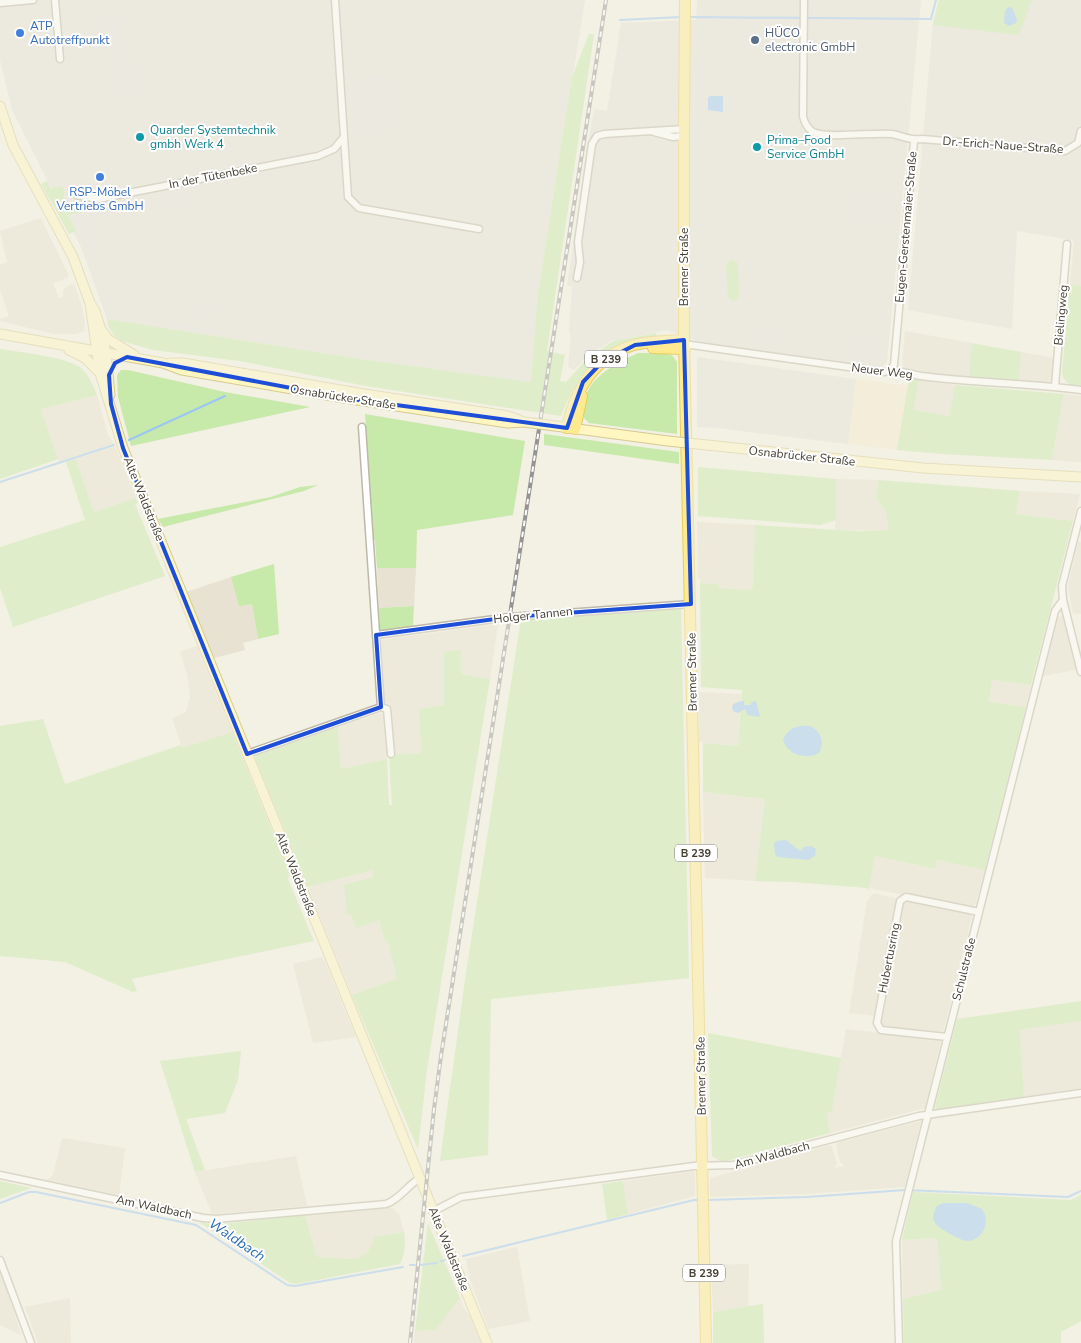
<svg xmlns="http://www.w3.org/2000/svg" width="1081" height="1343" font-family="'Nunito Sans',sans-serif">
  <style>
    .residential { fill: #e7e2d1 }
    .commercial { fill: #f6e9cd }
    .industrial { fill: #e5e0d9 }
    .green { fill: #c7e9aa }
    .parking { fill: #e3e1dc }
    .water { fill: #9cc7f3 }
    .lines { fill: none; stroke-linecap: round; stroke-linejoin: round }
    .stream { stroke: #9cc7f3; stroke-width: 2 }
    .street-casing { stroke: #beb8a6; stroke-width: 9 }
    .secondary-casing { stroke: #d5ca91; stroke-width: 11 }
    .primary-casing { stroke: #e9cc5b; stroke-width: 12 }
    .street { stroke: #fff; stroke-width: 6 }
    .secondary { stroke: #fff6c1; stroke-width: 9 }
    .primary { stroke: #ffea90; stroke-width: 10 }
    .rail-casing { stroke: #949494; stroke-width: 4 }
    .rail { stroke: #fff; stroke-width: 2; stroke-dasharray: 5.5; stroke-linecap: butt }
    .secondary-bridge-casing { stroke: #d5ca91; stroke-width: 11; stroke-linecap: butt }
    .secondary-bridge { stroke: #fff6c1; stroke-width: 9 }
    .marked { fill: none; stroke: #1d4ed8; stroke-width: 4; stroke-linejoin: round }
    .shop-dot { fill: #3f7fe0; stroke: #fff; stroke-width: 2 }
    .service-dot { fill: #5c6f8a; stroke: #fff; stroke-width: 2 }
    .culture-dot { fill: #0f9aa8; stroke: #fff; stroke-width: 2 }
    .labels { text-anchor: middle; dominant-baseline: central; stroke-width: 4; stroke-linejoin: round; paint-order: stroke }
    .shield { fill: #fff; stroke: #7d7970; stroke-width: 1 }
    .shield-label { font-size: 11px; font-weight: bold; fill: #454033 }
    .shop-label { font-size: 12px; fill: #366cbe; stroke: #fff; text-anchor: start }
    .service-label { font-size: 12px; fill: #4e5e75; stroke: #fff; text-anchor: start }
    .culture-label { font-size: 12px; fill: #0d838f; stroke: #fff; text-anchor: start }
    .street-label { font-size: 12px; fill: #454033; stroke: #fff }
    .water-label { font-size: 14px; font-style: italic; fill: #286cb5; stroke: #fff }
  </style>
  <rect width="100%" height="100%" fill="#f3f0e4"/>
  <path class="residential" d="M41 218 69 276 63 280 53 283 59 298 63 297V291L66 287 74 284 82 306 85 324 84 331 76 334H53L0 321V319L9 316 0 290V265L7 262 0 231Z
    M1074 241 1081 243V286L1070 284Z
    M905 331 971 343 969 378 907 370 902 364Z
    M1021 352 1054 358 1052 380 1047 383 1019 381Z
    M919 380 955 385 949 416 914 411Z
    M1064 394 1081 396V462L1052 460Z
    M97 395 108 435 114 444 59 462 41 409Z
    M115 446 136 498 94 512 76 459Z
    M836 479 879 480 876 498 886 512 889 530H835Z
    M1020 491 1080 494 1073 521 1016 514Z
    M697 522 755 525 753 586 750 590 718 588V584L700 583V579L698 578Z
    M1078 542H1081V614L1073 613 1068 587Z
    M377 568H416L414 606 379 608Z
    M231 577 239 605 252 603 258 639 243 643 245 650 214 658 186 592Z
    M1063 616 1076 670 1043 676 1058 617Z
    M498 624 490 679 460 674 444 652V706L419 709 421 753 393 755 389 703H385L381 640Z
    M197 646 232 732 182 748 172 718 186 712 190 696 187 674 180 652Z
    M992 680 1031 685 1026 707 989 702Z
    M699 692 741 694 738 746 699 742Z
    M381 713 384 715 387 759 341 769 338 727Z
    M703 792 765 799 755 881 705 878Z
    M875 856 934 869 936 860 985 870 974 908 872 889 870 886Z
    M373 870 374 877 348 915 351 914 379 920 385 941 388 940 397 979 352 995 308 887Z
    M874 893 898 899 876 1016 849 1013 867 901Z
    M905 901H909L973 913 943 1032 882 1026 880 1022 902 904Z
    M321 957 324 960 356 1037 313 1043 293 964Z
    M1081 1021V1088L1024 1097 1020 1030Z
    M846 1029 941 1040 925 1108 830 1133 827 1116 829 1111 832 1110Z
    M921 1121 905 1187 804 1194 710 1197V1178L829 1145 832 1147 837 1163 834 1168 845 1166 840 1162 836 1146 838 1142Z
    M62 1138 125 1148 119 1195 46 1180 53 1175Z
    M296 1156 307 1206 212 1214 195 1172Z
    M695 1171V1196L628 1214 623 1181Z
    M391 1207 399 1214 404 1232 375 1237 373 1246 361 1258 355 1259 317 1257 305 1215Z
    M937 1238 941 1290 903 1299 902 1240Z
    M517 1247 530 1321 488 1329 470 1279 466 1259Z
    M749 1264 748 1307 713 1312 711 1265Z
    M0 1270 6 1285 21 1335 0 1325Z
    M70 1298 71 1343H38L25 1307Z
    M460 1298 464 1308 470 1316 481 1343H414L415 1331 436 1330Z"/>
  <path class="commercial" d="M856 379 908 386 897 450 848 444Z"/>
  <path class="industrial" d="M0 0H585L537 301 531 382 354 358 107 319 81 247 12 110 0 60Z
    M697 0H921L887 362 882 367 702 343 667 330 618 340H613L588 355 574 370 568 366 571 338 569 331 572 287 567 285 594 109 607 111 621 23 696 20Z
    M939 0H1081V243L1065 239 1017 231 1012 329 908 310 933 22Z
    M698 357 856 379 848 444 716 428 697 427V360Z"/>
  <path class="green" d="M939 0H1032L1019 35 933 25Z
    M589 34H594L547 351 565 355 560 381 566 382 586 360 613 341 656 333 657 337C646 339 633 340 622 344 590 355 573 386 561 416L366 386 240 361 153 350 122 341 114 335 108 326 107 319 354 358 531 382 537 301 572 77Z
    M47 181 51 189 60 186 64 189V200L69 207 79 208 90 205 91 210 68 215 76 231 69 234 41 184Z
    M731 260 736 261 738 264 739 296 736 300 732 301 728 297 726 265Z
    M1070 284 1081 286V386C1070 385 1064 384 1062 372Z
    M971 343 1021 352 1019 381 969 378Z
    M0 349C18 352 68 357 81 368 89 375 93 385 97 395L41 409 58 459 0 479Z
    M638 353H662L672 355 677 362V434L589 423 584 418C584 413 583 407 584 402 589 376 617 363 638 353Z
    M121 370H128L225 392 310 407 131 446 118 397 117 375Z
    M909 379 919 380 914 410 949 416 955 385 1064 394 1052 460 943 454 897 450Z
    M365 414 525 441 513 515 417 530 416 568H377L375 540H373Z
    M544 434 679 452V464L544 445Z
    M76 459 94 512 136 498 138 503 135 504 165 576 13 627 0 588V547L85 520 66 462Z
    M698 467 836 479V520L820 525 698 516Z
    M879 480 1020 491 1016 514 1073 521 1031 685 992 680 989 702 1026 707 985 870 937 860 935 869 875 856 869 891 867 888 793 882 755 881 765 799 703 792V743L738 746 742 690 701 687 700 583 718 584 719 588 750 590 753 586 755 525 856 531 889 530 886 512 876 498Z
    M318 485 304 491 163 527 158 519 271 497 300 487Z
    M274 564 279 634 258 639 252 604 239 606 231 577Z
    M414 606 413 626 380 631 379 608Z
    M681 608 689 978 491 999 488 1155 440 1161 466 973 521 619Z
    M461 650V674L490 679 427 1070 418 1149 352 995 397 979 388 941H385L379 920 356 928 351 914 347 915 344 885 373 877V870L308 887 255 758 257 754 338 727 341 769 387 759 389 805H392L389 755 421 753 419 709 444 705V652Z
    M43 719 65 784 181 745 182 748 232 732 290 875 288 879 314 941 132 979 137 991 133 992 65 962 0 956V726Z
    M1081 1001V1021L1020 1030 1024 1097 938 1110 935 1107 957 1019Z
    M708 1033 841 1058 832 1111H829L827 1116 830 1133 722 1162 712 1156Z
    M241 1051 238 1080 225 1113 186 1119 205 1170 195 1172 160 1061Z
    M0 1181 31 1188 0 1199Z
    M623 1181 628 1214 607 1220 602 1184Z
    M913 1192 1071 1200 1081 1195V1321L1061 1332V1343H904L903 1299 941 1290 937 1238 902 1240Z
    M305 1215 317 1257 355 1259C367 1256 372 1248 374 1237L404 1232C406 1243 405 1255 400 1264L296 1284 290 1283 199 1222 213 1225Z
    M428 1223 460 1298 436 1330 415 1331Z
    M763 1304 764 1343H713V1312Z"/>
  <path class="parking" d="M118 12 125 98 111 99 104 13Z
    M144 66 146 93 132 96 130 67Z
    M385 71 390 75 392 87 398 84 401 122 398 126 389 129 386 134 370 137 372 132 367 133 368 137 359 139 355 77 385 76Z
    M293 154V156L238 167 240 165Z
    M159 181 160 183 112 193 114 190Z
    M190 184 191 186 141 196V194Z
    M849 191 895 198 891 228 845 222Z
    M192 192 194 207 168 212 166 203 138 209 139 216 119 220 118 215 94 220 107 288 103 289 97 258 93 256 72 216Z
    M207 232 226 332 215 334 167 327 166 321 215 329 223 328 205 233Z
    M213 305 214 314 188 320 186 310Z
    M757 327 784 331 782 345 750 341 751 331H756Z
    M858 336 879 339 877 354 880 355 879 360 856 357Z"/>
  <path class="water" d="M1008 7 1012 8 1017 19 1016 23 1009 26 1004 23 1005 11Z
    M710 96H723V112L708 110V98Z
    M741 701H744V705H750L752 702 756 701 760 717 748 715 745 709 738 713 733 711 732 708 733 704Z
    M810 726C821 731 825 742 819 753 807 760 787 755 783 740 788 728 797 725 810 726Z
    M786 840 800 851 804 847 811 846 816 849 815 856 808 860 778 857 775 854 774 844 776 841Z
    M943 1203H967L982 1209C991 1222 983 1240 967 1241 962 1241 938 1228 936 1224 931 1219 934 1211 937 1206Z"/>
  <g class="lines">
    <path class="stream" d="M688 17 931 19 936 0
      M620 20 681 17
      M129 440 225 396
      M0 482 114 445
      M708 1200 807 1197 905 1190 1068 1197 1081 1191
      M0 1203 29 1192H36L196 1225 287 1285 295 1286 403 1267
      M463 1256 694 1200H700
      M441 1261 445 1260
      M410 1265H415
      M420 1265 437 1263"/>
    <g class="street-casing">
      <path id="street" d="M55 0 60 59
        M804 0 803 116C804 122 808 129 813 132 827 139 874 132 892 134 903 136 911 141 922 139L1065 151 1078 143 1081 131
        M0 3 33 0
        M654 132 673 137 684 136
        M344 137 348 197 359 208 479 229
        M76 195 98 199 318 156 334 149 344 137 335 0
        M577 278 580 262 578 242 592 144 597 136 604 134 684 129
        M684 344 884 372C894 368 909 374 921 376 974 383 1028 383 1081 390
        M890 370 894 365 914 141
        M1055 386 1067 244
        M362 427 381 707 387 709 391 754
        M1081 511 1062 586 1063 600 1081 672
        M376 635 510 617 691 604
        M247 754 381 707
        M947 1037 881 1030 877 1023 900 901 906 897 979 912
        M0 1175 203 1218 216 1219 386 1204C399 1200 408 1185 420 1178
        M434 1211 461 1197 694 1166 733 1165 919 1116 1081 1093
        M0 1260 31 1343
        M899 1343 896 1241 1055 611 1063 600"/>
    </g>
    <g class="secondary-casing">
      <path id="secondary" d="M0 106 13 145 73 257 90 303 95 311 101 330 106 353 110 395
        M90 303 100 373 123 448 487 1343
        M103 332 108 339 134 355
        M0 334 163 363 182 370 344 398 508 423 524 422
        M69 350 85 358 100 373
        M170 363H183L364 394 508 416 519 420
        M555 426 668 441
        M707 445 923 468 1081 477"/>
    </g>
    <g class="primary-casing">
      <path id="primary" d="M685 0 684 133V340L706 1343
        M653 348 685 349
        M567 428C574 391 595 356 634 345 650 341 668 341 684 340
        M575 429 582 396"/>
    </g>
    <use href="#street" class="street"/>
    <use href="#secondary" class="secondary"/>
    <use href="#primary" class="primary"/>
    <g class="rail-casing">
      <path id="rail" d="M410 1343 434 1109 441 1056 606 0"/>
    </g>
    <use href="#rail" class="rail"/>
    <g class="secondary-bridge-casing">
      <path id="secondary-bridge" d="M524 422 555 426
        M668 441 707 445"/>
    </g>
    <use href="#secondary-bridge" class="secondary-bridge"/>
  </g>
  <path d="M0 0H1081V1343H0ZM684 340 691 604 510 617 376 635 381 707 247 754 123 448 111 404 109 375 115 363 127 357 344 398 567 428 583 382 602 362 635 345Z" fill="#f3f0e4" fill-opacity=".55" fill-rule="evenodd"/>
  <path class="marked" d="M684 340 691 604 510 617 376 635 381 707 247 754 123 448 111 404 109 375 115 363 127 357 344 398 567 428 583 382 602 362 635 345Z"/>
  <g class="shop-dot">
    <circle cx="20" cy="33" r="5"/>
    <circle cx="100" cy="177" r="5"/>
  </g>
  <circle class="service-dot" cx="755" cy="40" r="5"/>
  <g class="culture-dot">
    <circle cx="140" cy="137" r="5"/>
    <circle cx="757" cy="147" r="5"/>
  </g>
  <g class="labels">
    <g class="shield">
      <rect x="585" y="350.5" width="42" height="17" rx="4"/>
      <rect x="675" y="844.5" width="42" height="17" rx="4"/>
      <rect x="683" y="1264.5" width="42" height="17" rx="4"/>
    </g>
    <g class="shield-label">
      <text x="606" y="359">B 239</text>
      <text x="696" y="853">B 239</text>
      <text x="704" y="1273">B 239</text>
    </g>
    <g class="shop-label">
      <text x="30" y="26">ATP<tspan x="30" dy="14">Autotreffpunkt</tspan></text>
      <text x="100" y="192" text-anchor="middle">RSP-Möbel<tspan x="100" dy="14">Vertriebs GmbH</tspan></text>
    </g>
    <g class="service-label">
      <text x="765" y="33">HÜCO<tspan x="765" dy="14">electronic GmbH</tspan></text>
    </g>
    <g class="culture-label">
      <text x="150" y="130">Quarder Systemtechnik<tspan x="150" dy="14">gmbh Werk 4</tspan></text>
      <text x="767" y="140">Prima–Food<tspan x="767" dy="14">Service GmbH</tspan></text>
    </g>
    <g class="street-label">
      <text transform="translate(1003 145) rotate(4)">Dr.-Erich-Naue-Straße</text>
      <text transform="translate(213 176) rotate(-11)">In der Tütenbeke</text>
      <text transform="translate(906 227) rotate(-85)">Eugen-Gerstenmaier-Straße</text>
      <text transform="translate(684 267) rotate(-90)">Bremer Straße</text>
      <text transform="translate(1061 315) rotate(-85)">Bielingweg</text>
      <text transform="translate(882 371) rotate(7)">Neuer Weg</text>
      <text transform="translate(343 397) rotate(9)">Osnabrücker Straße</text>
      <text transform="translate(802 456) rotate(6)">Osnabrücker Straße</text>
      <text transform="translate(144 499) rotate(68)">Alte Waldstraße</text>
      <text transform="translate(533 615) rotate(-6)">Holger Tannen</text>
      <text transform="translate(692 672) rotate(-91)">Bremer Straße</text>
      <text transform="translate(296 874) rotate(68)">Alte Waldstraße</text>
      <text transform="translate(889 958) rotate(-79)">Hubertusring</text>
      <text transform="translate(964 969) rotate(-76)">Schulstraße</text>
      <text transform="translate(701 1076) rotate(-91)">Bremer Straße</text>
      <text transform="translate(772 1155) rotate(-15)">Am Waldbach</text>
      <text transform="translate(154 1207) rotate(12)">Am Waldbach</text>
      <text transform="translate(449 1249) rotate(68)">Alte Waldstraße</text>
    </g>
    <g class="water-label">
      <text transform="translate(237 1240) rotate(34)">Waldbach</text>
    </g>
  </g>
</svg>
